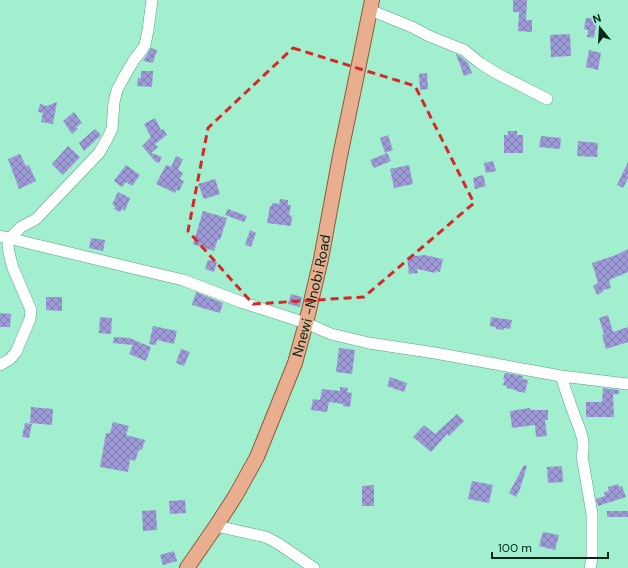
<svg xmlns="http://www.w3.org/2000/svg" width="628" height="568" font-family="'DM Sans',sans-serif">
  <style>
    .building { fill: url(#building-cross-hatch) }
    .lines { fill: none; stroke-linecap: round; stroke-linejoin: round }
    .minor-casing { stroke: #56a386; stroke-width: 12 }
    .major-casing { stroke: #8e5b36; stroke-width: 16 }
    .minor { stroke: #fff; stroke-width: 11 }
    .major { stroke: #e8ae8f; stroke-width: 14 }
    .marked { fill: none; stroke: #d62828; stroke-width: 3; stroke-dasharray: 8 5; stroke-linejoin: round }
    .labels { text-anchor: middle; dominant-baseline: central; stroke-width: 3.5; stroke-linejoin: round; paint-order: stroke }
    .street-label { font-size: 14px; fill: #04261b; stroke: #a1efcf }
  </style>
  <defs>
    <pattern id="building-cross-hatch" width="8" height="8" patternUnits="userSpaceOnUse"><rect width="8" height="8" fill="#9e9ad7"/><path d="M0 0l8 8M0 8l8-8" fill="none" stroke="#7f7dae"/></pattern>
  </defs>
  <rect width="100%" height="100%" fill="#a1efcf"/>
  <path class="building" d="M513 0H527L526 20H532V32L518 31 519 12H513Z
    M586 18 597 19 594 38 587 37 588 30 584 29Z
    M570 34 571 56 551 57 550 35Z
    M151 48 157 50 153 63 143 61Z
    M589 50 601 53 598 70 586 67Z
    M456 54 460 56 468 63 472 73 464 76Z
    M141 71H153L152 87 137 86 138 78H141Z
    M427 73 428 89 420 90 419 74Z
    M57 102 53 124 41 122 43 113 38 112 40 104 47 106Z
    M74 112 82 123 76 127 78 129 72 134 63 121Z
    M155 118 161 130 163 129 167 135 155 144 158 147 151 153 162 157 159 163 154 161V160L142 146 151 137 144 124Z
    M95 129 101 135 84 151 79 143Z
    M508 131H517V135H523V153H504V135H508Z
    M388 135 393 150 385 153 380 138Z
    M541 136 561 138 560 149 539 147Z
    M578 141 598 143 597 157 577 156Z
    M68 146 80 157 63 175 52 164Z
    M387 153 391 161 374 168 370 160Z
    M20 154 26 166 29 165 36 181 19 189 8 159Z
    M176 156 183 159 178 170 183 173 180 179 184 181 179 191 176 190 175 193 156 184 166 165 171 167Z
    M493 161 496 171 486 173 484 163Z
    M628 162V178L623 188 617 185Z
    M126 165 140 175 132 186 126 182 122 187 114 181Z
    M409 165 413 184 394 188 390 169Z
    M483 175 486 186 475 189 473 178Z
    M215 179 220 194 204 199 198 184Z
    M118 192 130 198 125 211 122 209 120 212 114 209 115 206 112 204Z
    M280 199 288 200V205H291L289 215 292 216 291 226 267 223 270 206H272V203L279 204Z
    M228 209 247 216 244 222 225 215Z
    M203 211 227 218 220 240 218 239 214 251 193 244Z
    M250 230 256 233 251 247 245 245Z
    M91 238 105 240 103 251 89 248Z
    M628 249V272L609 280 611 288 603 290V292L597 295 593 286 598 283 592 263 616 255Z
    M424 255 443 259 440 272 436 271 435 273 417 269 418 273 409 274 407 257Z
    M208 260 217 262 214 272 205 269Z
    M196 292 223 303 220 313 192 305Z
    M291 294 302 297 300 307 288 304Z
    M46 297H62V311L46 310Z
    M0 313 11 314 10 327H0Z
    M608 315 613 332 628 327V342L606 349 602 335 604 334 599 318Z
    M100 317 112 318 111 334 99 333Z
    M491 317 512 320 510 329 504 328 503 330 496 329V327L490 326Z
    M153 326 177 331 174 344 157 340 156 345 149 344Z
    M114 337 129 338 151 347 146 361 129 354 133 345 113 343Z
    M339 348 355 350 352 374 336 372Z
    M181 349 190 352 184 366 176 363Z
    M505 373 523 376 522 379 528 380 525 393 516 391V390L507 388V386L503 385 505 379H503Z
    M390 377 407 383 404 392 387 386Z
    M340 387 348 388 347 392 352 393 350 407 343 406V404L329 402 327 412 311 410 313 399 320 400 322 389 340 391Z
    M603 388 619 390V394H613L614 417H586V402H602Z
    M31 407 53 409 52 425 30 423Z
    M530 408V410H548V420H545L547 436 536 437 535 425 512 428 510 411Z
    M457 414 464 421 449 436 447 434 431 452 413 437 424 425 435 434Z
    M113 422 129 426 126 435 145 440 142 450H139L135 461 130 459 128 472 100 467 106 433H110Z
    M25 423 32 424 29 438 22 437Z
    M524 465 527 466 520 489 516 497 509 493Z
    M562 466 563 482 548 483 547 467Z
    M472 481 493 485 489 503 468 499Z
    M618 484 619 487 622 486 626 497 598 506 596 499 605 496 604 492 609 491 608 487Z
    M374 485V506H362V486Z
    M185 500 186 513 170 514 169 501Z
    M156 510 157 530 143 531 142 511Z
    M607 511H628V517H607Z
    M543 532 559 535 555 550 539 546Z
    M174 551 177 561 163 565 160 555Z"/>
  <g class="lines">
    <g class="minor-casing">
      <path id="minor" d="M370 10 412 27 429 36 464 50 480 63 496 73 547 99
        M0 236 124 266 183 280 241 302 306 323 331 334 369 343 435 353 561 376 628 384
        M0 365 10 359 16 352 30 319 31 310 13 268 9 253 8 245 10 238 21 227 36 219 99 153 107 139 112 129 114 102 117 90 125 75 134 60 141 51 145 45 148 30 152 0
        M561 376C565 388 569 401 574 414 579 428 586 440 582 456L592 514V558L590 568
        M216 526 266 537 279 544 314 568"/>
    </g>
    <g class="major-casing">
      <g id="major">
        <path id="s1" d="M187 568 216 526 236 495 257 457 295 363 306 323 321 259 340 156 356 79 372 0"/>
      </g>
    </g>
    <use href="#minor" class="minor"/>
    <use href="#major" class="major"/>
  </g>
  <path class="marked" d="M293 48 415 86 474 203 364 297 253 304 188 231 208 128Z"/>
  <g class="labels">
    <g class="street-label">
      <text stroke="none"><textPath href="#s1" startOffset="302">Nnewi -Nnobi Road</textPath></text>
    </g>
  </g>
  <g transform="translate(600 28) rotate(342)" stroke="#a1efcf" stroke-width="3" paint-order="stroke">
  <path d="M0-3L7 15L0 10L-7 15Z" fill="#04261b"/>
  <text y="-6" font-size="11" font-weight="bold" text-anchor="middle" fill="#04261b">N</text>
  </g>
  <path d="M492 552v6h116v-6" fill="none" stroke="#04261b" stroke-width="2"/>
  <text x="498" y="552" font-size="12" fill="#04261b" stroke="#a1efcf" stroke-width="3" paint-order="stroke">100 m</text>
</svg>
